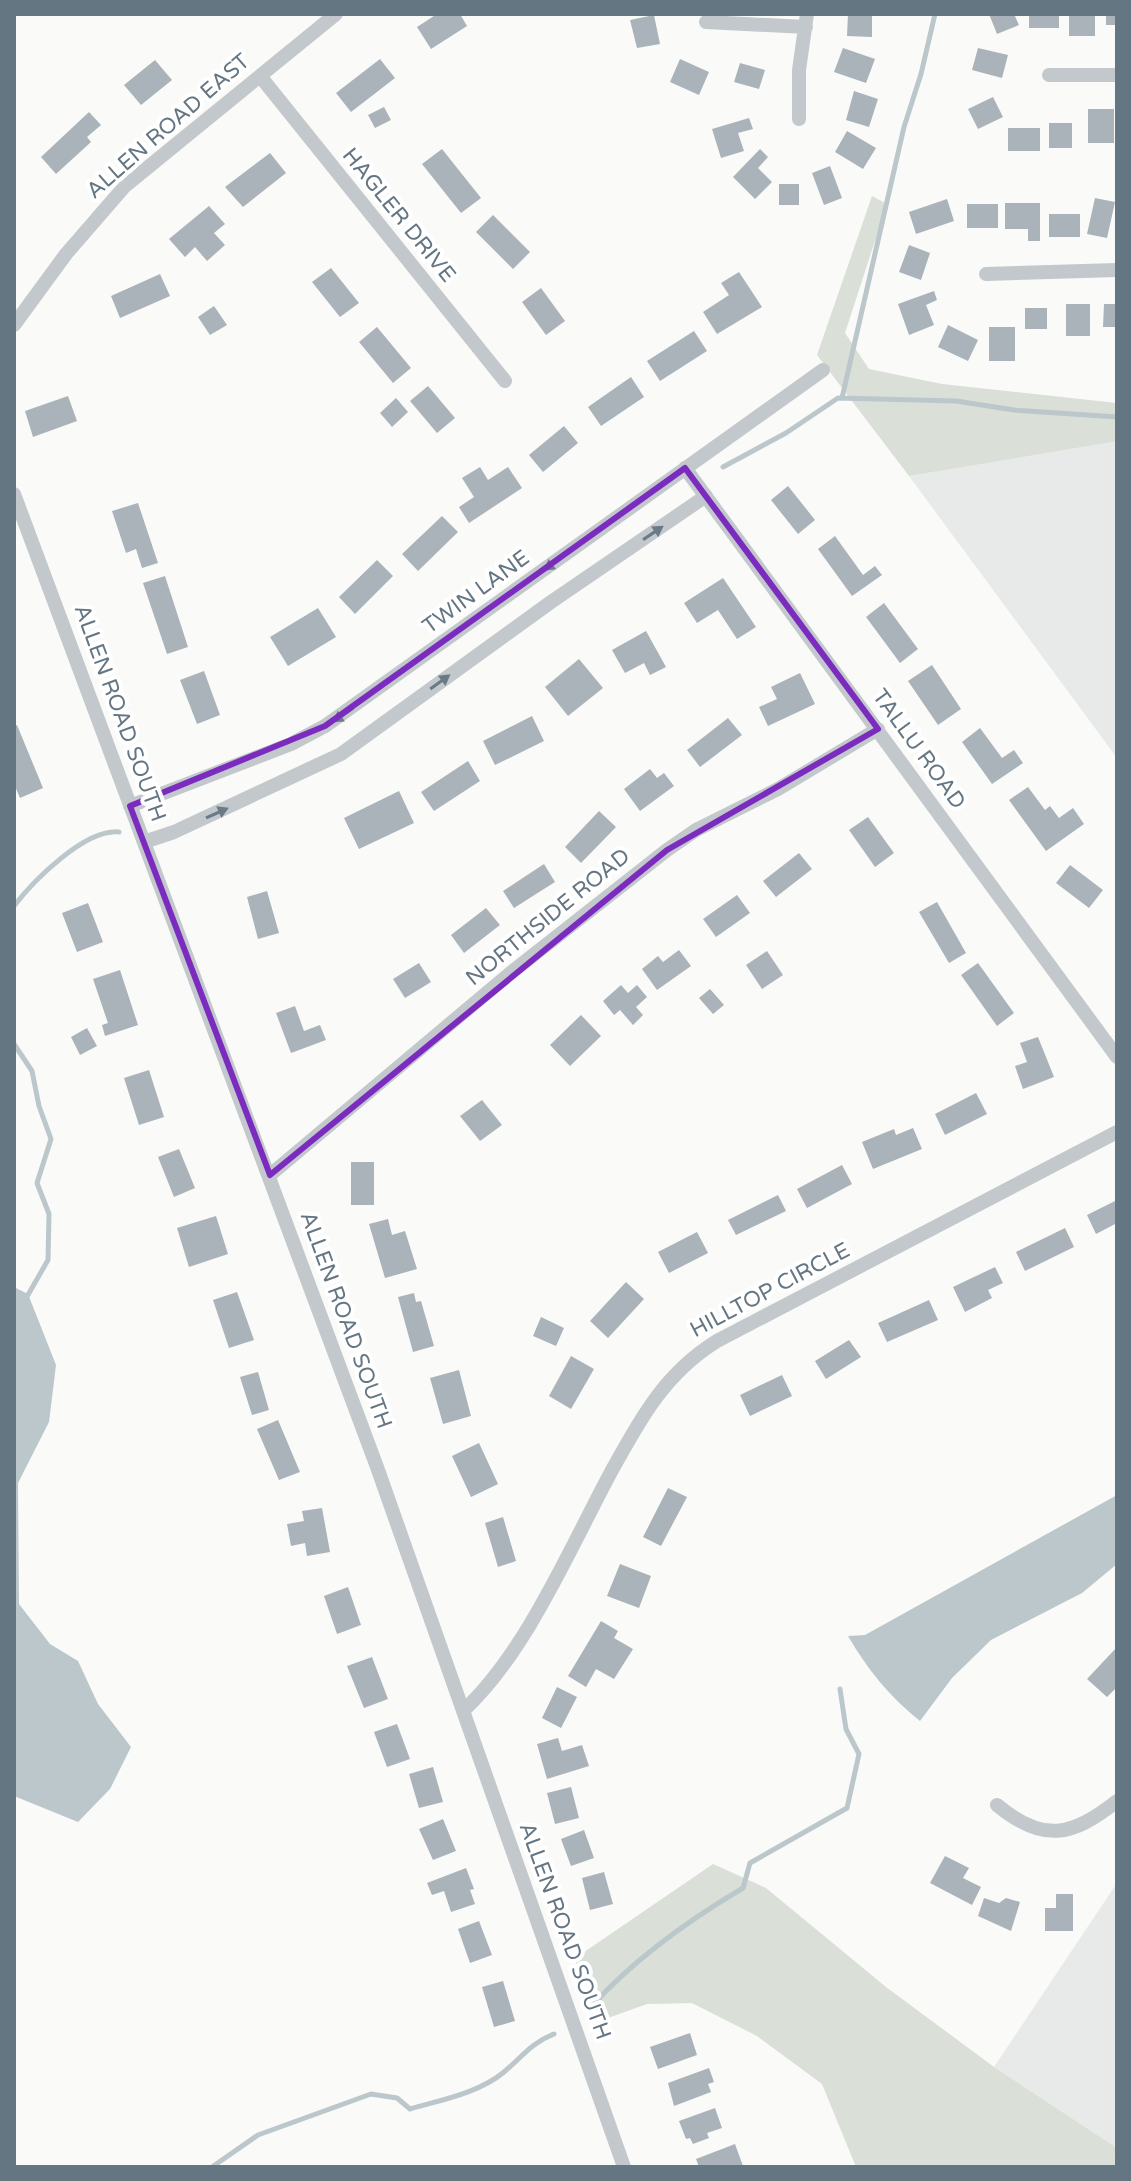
<svg xmlns="http://www.w3.org/2000/svg" width="1131" height="2181" font-family="'Varela Round',sans-serif">
  <style>
    .built { fill: #e8e9e9 }
    .green { fill: #dadfd7 }
    .water { fill: #bbc7cb }
    .lines { fill: none; stroke-linecap: round; stroke-linejoin: round }
    .stream { stroke: #bbc7cb; stroke-width: 5 }
    .building { fill: #aab3b9 }
    .street { stroke: #c3c8cc; stroke-width: 14 }
    .oneway { fill: #6a7a87 }
    .marked { fill: none; stroke: #7b2cbf; stroke-width: 6; stroke-linejoin: round }
    .labels { text-anchor: middle; dominant-baseline: central; stroke-width: 8; stroke-linejoin: round; paint-order: stroke }
    .street-label { font-size: 22px; fill: #657683; stroke: #fff }
  </style>
  <rect width="100%" height="100%" fill="#fafaf8"/>
  <path class="built" d="M1117 440V758L909 476Z
    M1117 1883V2148L994 2067Z"/>
  <path class="green" d="M872 196 887 204 845 333 869 369 942 384 1117 403V441L909 476 817 355Z
    M713 1864 766 1888 886 1987 994 2067 1117 2148V2167H856L822 2084 757 2036 692 2003 647 2004 608 2018 574 1959Z"/>
  <path class="water" d="M14 1287 28 1294 56 1365 49 1422 18 1483 19 1604 50 1644 78 1661 98 1704 131 1747 110 1789 78 1822 14 1796Z
    M1117 1495V1564L1082 1593 991 1640 952 1678 920 1721C889 1696 868 1670 848 1636L865 1635Z"/>
  <g class="lines">
    <path class="stream" d="M842 398 904 127 921 74 935 14
      M723 467 786 433 838 398 956 401 1014 410 1117 417
      M14 906C34 880 85 829 119 832
      M14 1044 32 1071 39 1106 51 1139 37 1183 49 1214 48 1260 25 1300
      M592 2006C634 1959 689 1920 743 1888L750 1863 847 1808 859 1754 846 1729 840 1689
      M212 2167 258 2135 371 2094 397 2098 410 2109C441 2100 479 2093 504 2072 522 2057 531 2043 554 2034"/>
  </g>
  <path class="building" d="M437 14H460L467 26 431 49 417 27Z
    M848 14 872 15V37L847 36Z
    M989 14H1014L1019 25 997 34Z
    M1029 14H1059V28H1029Z
    M1069 14H1095V36H1069Z
    M1106 14H1117V25H1106Z
    M654 15 660 44 637 48 630 20Z
    M843 48 875 59 866 83 834 72Z
    M978 48 1008 55 1002 78 972 70Z
    M380 59 395 78 351 112 336 93Z
    M680 59 709 72 699 95 670 82Z
    M155 60 172 80 141 105 124 85Z
    M740 63 765 70 759 89 734 82Z
    M854 91 878 99 869 127 846 120Z
    M993 97 1003 117 978 129 968 109Z
    M384 107 391 120 375 128 368 115Z
    M1088 109H1114V143H1088Z
    M89 112 101 125 87 137 91 142 56 174 41 157Z
    M749 118 753 129 738 133 744 151 721 158 712 129Z
    M1049 123H1072V148H1049Z
    M1008 128H1040V151H1008Z
    M847 131 876 148 863 169 835 152Z
    M442 149 481 198 461 213 422 164Z
    M760 149 768 157 758 168 772 182 755 199 733 177Z
    M270 153 286 173 243 207 225 187Z
    M830 166 842 198 824 205 812 173Z
    M779 184H799V205H779Z
    M1095 198 1115 202 1107 238 1087 234Z
    M947 199 954 221 916 234 909 212Z
    M1005 203H1040V241H1028V229H1005Z
    M967 204H998V228H967Z
    M209 206 225 224 214 233 225 245 207 261 195 247 185 257 169 239Z
    M1049 214H1080V237H1049Z
    M493 215 530 252 513 269 476 232Z
    M909 245 930 253 921 280 899 272Z
    M331 268 359 303 340 317 312 282Z
    M739 272 762 307 717 334 703 312 729 295 721 283Z
    M160 274 170 296 120 318 111 296Z
    M541 288 565 321 546 335 522 302Z
    M934 291 937 300 926 305 934 325 909 335 898 304Z
    M1066 304H1090V336H1066Z
    M1104 304H1117V327H1103Z
    M214 306 227 325 210 335 198 317Z
    M1025 308H1047V329H1025Z
    M948 325 978 340 968 361 938 347Z
    M377 327 411 368 393 383 359 342Z
    M989 327H1015V361H989Z
    M694 331 707 351 660 381 647 361Z
    M631 377 644 397 601 426 588 407Z
    M428 386 455 418 437 433 410 401Z
    M68 396 77 421 33 437 25 411Z
    M396 398 408 412 392 427 380 413Z
    M564 426 578 443 543 472 529 455Z
    M480 467 488 480 508 467 522 488 469 523 459 507 474 497 462 478Z
    M788 486 815 520 798 534 771 500Z
    M138 503 158 563 142 568 136 549 126 553 112 511Z
    M442 516 458 532 418 571 402 554Z
    M835 536 863 575 875 566 882 575 852 596 818 549Z
    M377 560 393 576 355 614 339 597Z
    M165 576 188 647 167 654 143 583Z
    M723 578 756 627 737 639 718 610 697 623 684 603Z
    M884 603 918 649 900 663 866 617Z
    M318 608 336 637 288 666 270 637Z
    M646 631 666 667 650 675 644 663 625 673 612 650Z
    M579 659 603 688 568 716 545 687Z
    M932 665 961 709 938 725 908 681Z
    M204 671 220 715 197 724 180 680Z
    M800 673 815 704 768 726 759 707 777 699 771 687Z
    M532 716 544 741 495 765 483 741Z
    M728 718 742 735 700 767 687 750Z
    M17 725 43 788 20 798 14 784V726Z
    M980 728 1002 758 1014 750 1023 763 992 784 962 742Z
    M468 761 480 781 434 811 421 792Z
    M650 769 657 778 664 773 674 786 640 811 624 789Z
    M1028 787 1045 810 1050 806 1059 818 1073 808 1084 824 1046 851 1009 800Z
    M399 791 414 823 359 849 344 818Z
    M599 811 616 827 581 863 565 847Z
    M868 817 894 853 875 867 849 830Z
    M799 853 812 869 776 897 763 881Z
    M544 864 555 882 514 908 503 891Z
    M1070 865 1103 890 1089 908 1056 883Z
    M267 891 279 933 258 939 247 897Z
    M737 895 750 913 716 937 703 919Z
    M937 902 966 953 949 963 919 912Z
    M88 903 103 942 77 952 62 913Z
    M486 908 500 925 464 953 451 935Z
    M679 950 691 966 657 990 642 969 658 956 663 962Z
    M767 951 783 975 762 989 746 965Z
    M419 963 431 982 405 998 393 979Z
    M978 963 1014 1013 997 1026 961 975Z
    M120 970 138 1025 105 1036 102 1025 108 1023 93 979Z
    M621 985 628 993 637 985 647 997 636 1007 643 1015 633 1025 620 1010 614 1015 603 1001Z
    M710 989 724 1005 713 1014 699 998Z
    M295 1006 304 1031 320 1025 326 1040 291 1053 276 1013Z
    M581 1015 601 1036 570 1066 550 1045Z
    M87 1028 97 1046 80 1055 71 1037Z
    M1038 1037 1054 1077 1023 1089 1015 1066 1027 1062 1020 1043Z
    M149 1070 164 1117 139 1125 124 1078Z
    M976 1093 987 1114 945 1135 935 1114Z
    M482 1100 502 1125 480 1141 460 1116Z
    M913 1128 922 1149 873 1169 862 1142 894 1129 896 1135Z
    M179 1149 195 1188 174 1197 158 1157Z
    M351 1162H374V1205H351Z
    M842 1165 852 1184 807 1208 797 1189Z
    M778 1195 786 1211 736 1235 728 1220Z
    M1117 1200V1223L1096 1234 1087 1215Z
    M216 1216 228 1254 189 1267 177 1228Z
    M388 1219 392 1235 405 1231 417 1269 385 1278 369 1224Z
    M1065 1228 1074 1247 1025 1271 1016 1252Z
    M697 1232 708 1253 669 1273 658 1252Z
    M995 1267 1003 1283 988 1290 992 1298 965 1312 953 1287Z
    M626 1282 644 1299 608 1338 590 1321Z
    M237 1292 254 1340 229 1348 213 1300Z
    M414 1293 416 1302 421 1301 434 1346 413 1352 398 1297Z
    M929 1300 938 1320 887 1342 878 1323Z
    M541 1317 564 1328 556 1346 533 1336Z
    M849 1340 861 1357 826 1379 815 1361Z
    M571 1356 594 1369 571 1409 549 1396Z
    M459 1370 471 1416 443 1424 430 1378Z
    M258 1372 269 1410 252 1415 240 1377Z
    M782 1375 792 1396 750 1416 740 1395Z
    M278 1420 300 1472 279 1480 257 1429Z
    M479 1443 498 1484 471 1497 452 1456Z
    M668 1488 687 1497 661 1546 643 1537Z
    M322 1508 330 1552 307 1556 305 1543 291 1546 287 1524 304 1521 302 1511Z
    M503 1517 516 1561 498 1567 485 1523Z
    M620 1564 651 1576 639 1608 607 1596Z
    M348 1587 361 1625 337 1634 324 1596Z
    M601 1621 618 1631 614 1638 633 1649 614 1679 596 1669 586 1687 568 1676Z
    M1117 1647V1687L1107 1697 1087 1679Z
    M372 1657 388 1699 364 1708 347 1666Z
    M557 1687 577 1697 561 1728 542 1718Z
    M397 1724 410 1759 387 1767 374 1732Z
    M558 1738 562 1751 582 1745 589 1766 547 1779 537 1744Z
    M433 1767 443 1802 419 1808 409 1774Z
    M571 1787 579 1818 555 1824 547 1793Z
    M443 1819 456 1851 433 1860 419 1829Z
    M584 1830 594 1858 571 1866 561 1839Z
    M945 1856 969 1868 963 1878 981 1887 972 1905 930 1883Z
    M466 1868 474 1889 470 1890 475 1904 451 1912 444 1891 432 1895 427 1883Z
    M604 1872 613 1904 590 1910 582 1878Z
    M1056 1894H1073V1931H1045V1908H1056Z
    M984 1898 999 1903 1006 1898 1020 1902 1011 1931 978 1916Z
    M479 1921 492 1955 470 1963 458 1929Z
    M503 1981 515 2021 494 2027 482 1987Z
    M690 2033 697 2055 658 2069 650 2047Z
    M709 2068 714 2082 708 2084 711 2092 674 2106 668 2083Z
    M715 2108 722 2128 707 2133 709 2138 693 2144 690 2138 686 2139 679 2121Z
    M735 2144 743 2166 699 2167 696 2159Z"/>
  <g class="lines">
    <path class="street" d="M706 22 806 27
      M1049 75H1117
      M260 76 505 381
      M799 119V70L807 14
      M986 274 1117 270
      M14 325 66 254 125 186 336 14
      M685 468 1117 1057
      M14 494 377 1467 624 2167
      M130 806 291 744 325 726 823 370
      M144 842 174 832 341 754 551 602 706 496
      M270 1175 508 975 667 850 696 830 778 789 878 729
      M463 1711C526 1653 570 1548 611 1472 640 1419 665 1373 717 1341L1117 1132
      M997 1805C1043 1843 1072 1837 1117 1801"/>
  </g>
  <defs><path id="oneway-solid" d="M-6-.8H1V-3.2L6.5 0L1 3.2V.8H-6Z" transform="scale(2)"/></defs>
  <g class="oneway">
    <use href="#oneway-solid" transform="translate(653 533) rotate(-34)"/>
    <use href="#oneway-solid" transform="translate(554 563) rotate(144)"/>
    <use href="#oneway-solid" transform="translate(440 682) rotate(-36)"/>
    <use href="#oneway-solid" transform="translate(343 715) rotate(146)"/>
    <use href="#oneway-solid" transform="translate(217 813) rotate(-24)"/>
  </g>
  <path class="marked" d="M685 468 878 729 667 850 270 1175 130 806 325 726Z"/>
  <g class="labels">
    <g class="street-label">
      <text transform="translate(168 126) rotate(-41)">ALLEN ROAD EAST</text>
      <text transform="translate(399 215) rotate(51)">HAGLER DRIVE</text>
      <text transform="translate(476 592) rotate(-36)">TWIN LANE</text>
      <text transform="translate(120 713) rotate(70)">ALLEN ROAD SOUTH</text>
      <text transform="translate(919 749) rotate(54)">TALLU ROAD</text>
      <text transform="translate(548 917) rotate(-39)">NORTHSIDE ROAD</text>
      <text transform="translate(770 1290) rotate(-28)">HILLTOP CIRCLE</text>
      <text transform="translate(346 1320) rotate(70)">ALLEN ROAD SOUTH</text>
      <text transform="translate(565 1931) rotate(70)">ALLEN ROAD SOUTH</text>
    </g>
  </g>
  <rect width="1131" height="2181" fill="none" stroke="#657683" stroke-width="32"/>
</svg>
